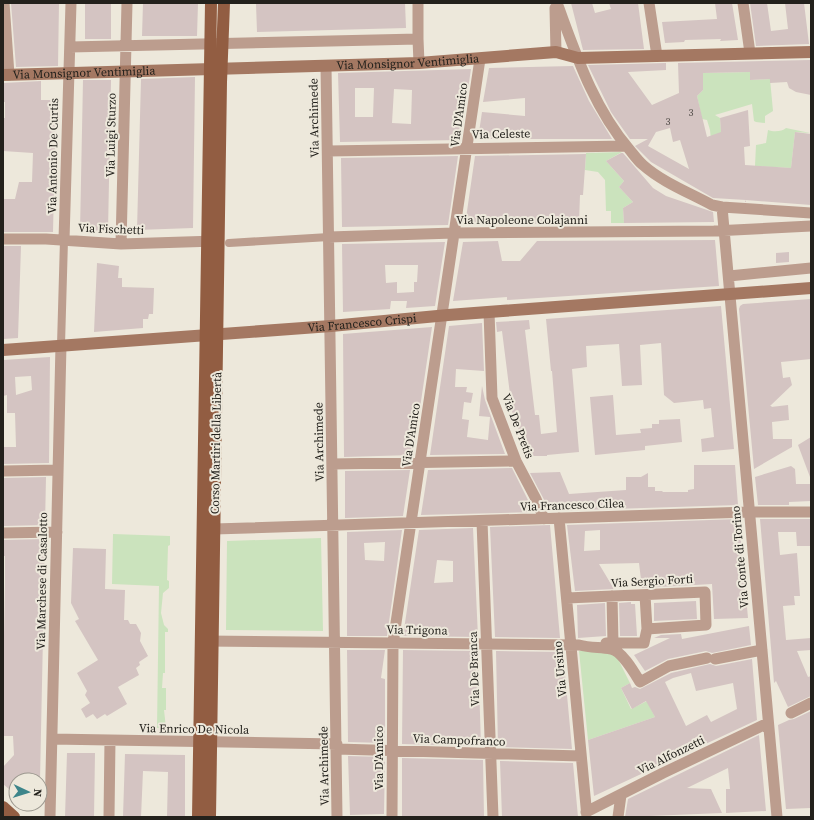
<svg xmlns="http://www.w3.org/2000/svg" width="814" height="820" font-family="'Source Serif 4',serif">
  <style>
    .green { fill: #cbe3bd }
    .building { fill: #d4c4c2; fill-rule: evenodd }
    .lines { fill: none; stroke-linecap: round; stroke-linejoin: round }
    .pedestrian { stroke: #bc9d8e; stroke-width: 8 }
    .minor { stroke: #bc9d8e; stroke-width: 11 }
    .secondary { stroke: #a47862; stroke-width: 12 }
    .primary { stroke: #925d42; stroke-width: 12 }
    .labels { text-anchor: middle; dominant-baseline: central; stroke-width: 4; stroke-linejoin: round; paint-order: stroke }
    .number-label { font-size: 10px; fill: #4f4a46 }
    .street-label { font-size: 12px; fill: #23211c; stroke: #ede8db }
  </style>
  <rect width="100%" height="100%" fill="#ede8db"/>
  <path class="green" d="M750 72V80L770 79 773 111 765 116V123L756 122 754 121 752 104 715 115 720 118 724 169 714 168 710 130 707 120 702 119 697 96 703 90V73Z
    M786 128 810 133 795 132 791 168 755 166 756 145 766 143 768 130C773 132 782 132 786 128Z
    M622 152 606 161 624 181 619 187 633 202 623 208 624 223H611V211H606L605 180 598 172 585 170 586 153Z
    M113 534 170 536V545L168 546 167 580 169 581V588L163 593 161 613 164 625 168 629V632H165V673H163L162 688H166V710H164L166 728H157L159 586 112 584Z
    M321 538 323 631 226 630 227 541Z
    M579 651H607L617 657 630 683 621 688 631 709 647 701 655 717 588 740Z"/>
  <path class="building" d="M11 3H59L58 66 16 67Z
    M85 3H111V39H85Z
    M143 3H198L197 36H142Z
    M280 3H405L406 28 257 32 256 4Z
    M571 3H592L595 13 611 9 609 3H638L644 49 583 50Z
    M715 3H732L738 40 720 41 721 39 685 40 684 42 665 43 662 22 717 19Z
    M750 3H767L771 31 788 29 785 3H804L809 44 756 46Z
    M810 60 811 95 796 92 789 88 787 82 770 83V79L750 80V72L703 73V90L697 96 707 137 721 132 720 118 748 110 750 146 744 147 745 165 791 168 795 132 811 134V205L746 200V202H745L746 200 713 198 651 162 635 146 648 139H630L611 112 588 65 666 63V70L628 72 652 105 679 93 678 63ZM670 128 673 142 680 140 689 169 648 146 656 132Z
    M573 66 589 101 612 139H478L482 112 525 116V98L483 102 489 68Z
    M471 69 466 103 458 104V110H465L460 140 340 142 338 73ZM355 88H374L373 117H355ZM394 89 412 90 411 124 392 123Z
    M195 77 193 228 137 230 141 79Z
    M83 80H111L108 231H80Z
    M41 81V100H56L53 232H3V199H15L19 182H32L33 153 3 151V118H5V102H3V83Z
    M621 153H623L653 188 666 196 713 212 714 222 624 223 623 208 633 202 619 187 624 181 606 161Z
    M586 154 583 195H580L579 223 465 225 475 156Z
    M458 156 448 225 342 227 341 158Z
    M715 240 719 286 507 300V297L453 301 463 242 498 241 502 261H520L537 241Z
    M445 242 435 306 406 308 407 301H391L390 309 343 312 342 244ZM385 265H418L417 282H414V292L397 293V282L386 283Z
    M3 246H21L18 338 3 339Z
    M789 252V262L776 263V253Z
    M97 263 119 266 118 278H122V287L154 288 153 314H149L148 319H143V328L94 332Z
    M811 299V359L781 362 783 378 790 377 792 385 770 406H772L771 407 788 405 789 420 772 422 773 439H792V447L754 469 739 309 740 306 743 304Z
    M721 306 734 449 702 452 701 439 714 437 711 408 704 409 703 400 674 403 664 395 661 343 640 345 642 385 622 386 619 344 586 346 587 367 572 369 579 452 547 455V456H526L523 434H519L517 418H513L502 331 497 332 496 322 529 320 530 329 525 330 535 415H539L541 434 557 432 552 371H551L546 319Z
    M482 323 484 371 456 369 455 387H467L466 392 473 393 471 403 464 402 462 419 469 420 467 437 488 440 490 417 479 416 482 386 485 400 505 454 430 455 449 326Z
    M432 327 413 455 344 457 343 334Z
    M50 357 49 463 3 464V447H16L15 413H7V395L3 396V360ZM31 376 32 390 16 395 15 377Z
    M613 395 616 435 641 433 640 429 652 428V424H659V420L680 419 682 442 645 446V450L595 455 590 397Z
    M811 437V477H810L798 445Z
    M694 465H735L738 505 550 511 530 473 560 472 569 494 626 490V477H641L648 473V487H655V491H662L663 492H688V490L694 489Z
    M791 466 795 469 796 484H811V501L789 502V505H758L755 477Z
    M510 468H512L534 512 421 515 428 470Z
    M410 470 403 516 345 518V471Z
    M46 477 45 525 3 526V478Z
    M739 519 748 618 714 619 712 584 642 588 639 563 599 564 614 589 575 591 567 525ZM600 530V550L584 551 585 531Z
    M760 519H811V546H797L796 532H778L780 555 797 553 800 596H794L795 605 783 606 786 640 811 638V650L797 651 808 677 811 676V696L788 707 776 681 774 683Z
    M550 525 560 638 495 637 490 527Z
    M473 528 478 637 403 636 419 530ZM437 560 453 561V582L434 583Z
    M402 530 387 636H347V532ZM385 542 384 561 365 560 364 543Z
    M45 539 40 780H16V795L3 784V767L14 755 13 736H3V636H4L5 583V556H3V540Z
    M73 548 106 549 105 589 125 590 124 620H128L130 624H136L141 633 140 641 148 656 139 662 140 665 136 668 139 675 118 687 127 704 107 716 105 714 97 719 93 714 86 718 81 709 90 703 85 695 87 691 77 673 98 660 75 621 79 619 71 603Z
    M696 601 697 619 654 621V603Z
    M631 602V604H635L637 636H620L619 603Z
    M605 603 606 636 578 638 577 605Z
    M749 626 751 645 712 653 706 651 668 659 645 671 634 655 670 638H654L661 635 681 634 682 639Z
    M347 650H385L381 678 385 679V743L348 742Z
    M403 650 478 651 481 746 402 744Z
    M496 651 563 652 572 749 498 747Z
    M752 659 757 720 594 796 588 740 655 717 646 701 632 709 621 688 630 683 632 688 635 687 640 689 671 673 710 664 716 666ZM691 673 696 691 733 683 737 709 711 722 707 715 686 726 665 682 673 678Z
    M811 711V808L786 809 778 725 789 720 794 719Z
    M759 735 766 811 726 813V789H730L728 768 687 788 711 789 722 813 625 817 628 799Z
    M67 753H95L94 817H65Z
    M125 754 185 755V817H167L168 772 143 771 141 817H123Z
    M348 756 385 757 384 814 350 815Z
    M402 758 483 760 484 817H402Z
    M500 761 573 763 578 817H502Z"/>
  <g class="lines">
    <path class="pedestrian" d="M229 243 329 237
      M61 345 64 240"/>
    <path class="minor" d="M4 3 9 75
      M418 3V39
      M557 3C576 54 593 107 629 149 634 155 638 161 643 165 662 182 690 193 712 205L722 207 811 213
      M649 3 657 56
      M743 3 750 53
      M555 8 556 52
      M70 47 418 39 419 63
      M326 66 337 817
      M328 151 626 146
      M722 207 777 817
      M329 237 454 233 714 231 811 226
      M3 239H46L121 244 216 241
      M64 240 71 3
      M121 244 127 3
      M729 276 811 268
      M489 312 492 398 516 461 536 499 544 519
      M332 464 516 461
      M3 471 58 470
      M559 518 587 817
      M482 521 493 817
      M214 529 749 512H811
      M3 533 57 532
      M612 596 613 643
      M567 598 705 592 706 625 647 629
      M205 641 579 645C591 648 600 647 611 649 622 651 634 672 640 682L669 666 707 658
      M606 643H644L647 629 645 595
      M715 659 762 650
      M791 713 811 703
      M52 739 337 744
      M337 749 581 756
      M586 812 663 773 768 723
      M50 817 61 345
      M109 817 110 740
      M392 817 393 643 480 59
      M618 817 621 795"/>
    <g class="secondary">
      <path id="s1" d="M3 75 419 63 556 52 578 58 811 52"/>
      <path id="s2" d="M3 350 331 326 448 315 811 288"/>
    </g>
    <path class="primary" d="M3 807 14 817
      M198 817 211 3
      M210 817 221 82 224 3"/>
  </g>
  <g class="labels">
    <g class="number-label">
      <text x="691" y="112">3</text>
      <text x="668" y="121">3</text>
    </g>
    <g class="street-label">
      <text stroke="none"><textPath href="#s1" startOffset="405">Via Monsignor Ventimiglia</textPath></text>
      <text stroke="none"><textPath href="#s1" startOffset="81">Via Monsignor Ventimiglia</textPath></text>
      <text transform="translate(459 115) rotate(-82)">Via D'Amico</text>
      <text transform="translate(314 118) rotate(-91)">Via Archimede</text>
      <text transform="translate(501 134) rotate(-1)">Via Celeste</text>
      <text transform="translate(111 135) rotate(-89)">Via Luigi Sturzo</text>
      <text transform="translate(53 156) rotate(-89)">Via Antonio De Curtis</text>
      <text x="522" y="220">Via Napoleone Colajanni</text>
      <text transform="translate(111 229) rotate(2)">Via Fischetti</text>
      <text stroke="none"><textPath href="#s2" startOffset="360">Via Francesco Crispi</textPath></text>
      <text transform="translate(518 426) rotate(69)">Via De Pretis</text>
      <text transform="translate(411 435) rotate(-81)">Via D'Amico</text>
      <text transform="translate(319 442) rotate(-91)">Via Archimede</text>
      <text transform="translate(216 443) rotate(-89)">Corso Martiri della Libertà</text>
      <text transform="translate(572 505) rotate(-2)">Via Francesco Cilea</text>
      <text transform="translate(740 557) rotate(-95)">Via Conte di Torino</text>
      <text transform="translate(42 581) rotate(-89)">Via Marchese di Casalotto</text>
      <text transform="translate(652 581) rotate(-3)">Via Sergio Forti</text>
      <text transform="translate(417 630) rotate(1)">Via Trigona</text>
      <text transform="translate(474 669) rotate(-92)">Via De Branca</text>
      <text transform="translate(560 669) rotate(-95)">Via Ursino</text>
      <text transform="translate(194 729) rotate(1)">Via Enrico De Nicola</text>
      <text transform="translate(459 740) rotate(2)">Via Campofranco</text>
      <text transform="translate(671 755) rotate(-26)">Via Alfonzetti</text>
      <text transform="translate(379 758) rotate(-90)">Via D'Amico</text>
      <text transform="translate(324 766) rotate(-91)">Via Archimede</text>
    </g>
  </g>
  <rect width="814" height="820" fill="none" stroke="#23211c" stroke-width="8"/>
  <g transform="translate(28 792) rotate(94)"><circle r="19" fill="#ede8db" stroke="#9c988f"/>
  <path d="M0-3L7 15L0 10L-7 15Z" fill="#3d858a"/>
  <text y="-6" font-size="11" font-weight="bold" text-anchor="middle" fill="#23211c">N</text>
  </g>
</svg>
